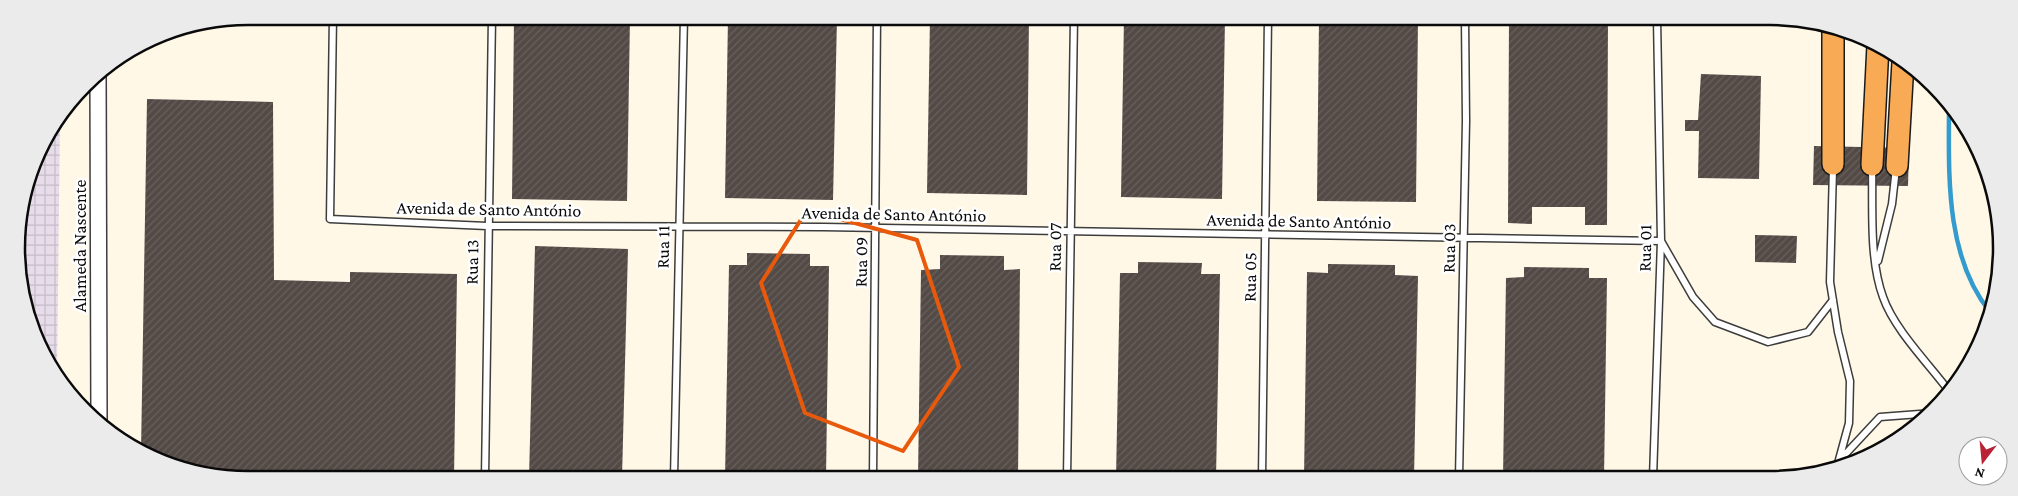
<svg xmlns="http://www.w3.org/2000/svg" width="2018" height="496" font-family="'Crimson Pro',serif">
  <style>
    .industrial { fill: url(#industrial-grid) }
    .lines { fill: none; stroke-linecap: round; stroke-linejoin: round }
    .stream { stroke: #339bcd; stroke-width: 4.5 }
    .building { fill: url(#building-hatch) }
    .service-casing { stroke: #3d3d3d; stroke-width: 9 }
    .minor-casing { stroke: #3d3d3d; stroke-width: 15 }
    .tertiary-casing { stroke: #3d3d3d; stroke-width: 18 }
    .trunk-casing { stroke: #1b1b1b; stroke-width: 24 }
    .service { stroke: #fff; stroke-width: 6 }
    .minor { stroke: #fff; stroke-width: 12 }
    .tertiary { stroke: #fff; stroke-width: 15 }
    .trunk { stroke: #f8aa55; stroke-width: 21 }
    .marked { fill: none; stroke: #e8590c; stroke-width: 4; stroke-linejoin: round }
    .labels { text-anchor: middle; dominant-baseline: central; stroke-width: 5; stroke-linejoin: round; paint-order: stroke }
    .street-label { font-size: 18px; fill: #0a0a0a; stroke: #fff }
    .rim { fill: none; stroke: #0a0a0a; stroke-width: 2.5 }
  </style>
  <defs>
    <pattern id="industrial-grid" width="8" height="8" patternUnits="userSpaceOnUse" patternTransform="scale(1.25)"><rect width="8" height="8" fill="#e7ddea"/><path d="M0 4h8M4 0v8" fill="none" stroke="#c5bcc7"/></pattern>
    <pattern id="building-hatch" width="6" height="6" patternUnits="userSpaceOnUse" patternTransform="scale(1.25)"><rect width="6" height="6" fill="#534a46"/><path d="M-1 1l2-2M0 6l6-6M5 7l2-2" fill="none" stroke="#67605c"/></pattern>
  </defs>
  <rect width="100%" height="100%" fill="#fff8e7"/>
  <path class="industrial" d="M60 119 57 375 24 308 17 233 40 145Z"/>
  <g class="lines">
    <path class="stream" d="M1949 103C1949 171 1944 255 1990 312"/>
  </g>
  <path class="building" d="M514 17H630L627 201 512 199Z
    M728 17H837L833 200 725 198Z
    M930 17H1029L1027 195 927 193Z
    M1124 17 1225 18 1222 199 1121 197Z
    M1319 18H1418L1416 202 1317 201Z
    M1509 18H1608L1607 225H1585V207H1532V224L1508 223Z
    M1701 74 1761 76 1759 179 1698 178 1699 131H1685V120H1698Z
    M147 99 273 102 274 280 350 282V272L457 274 454 478H217L141 452Z
    M1814 146 1909 148 1908 186 1813 185Z
    M1755 235 1797 236 1796 263 1755 262Z
    M535 246 628 249 622 478H529Z
    M747 253 810 254V266H829L826 478H725L729 265H747Z
    M940 255 1004 256V270L1020 269 1018 478H918L921 270 940 269Z
    M1138 262 1202 263 1201 274H1220L1216 478H1116L1120 273H1138Z
    M1328 264 1395 265V275L1418 276 1414 478H1304L1307 272 1328 273Z
    M1524 267 1589 268V278H1607L1604 478H1503L1506 278 1524 277Z"/>
  <g class="lines">
    <g class="service-casing">
      <path id="service" d="M333 16 330 219 487 226 823 227 1661 241 1693 297 1715 322 1768 342 1808 332 1833 300
        M1872 167C1873 207 1869 259 1883 297 1894 329 1928 363 1949 391
        M1833 168 1830 282 1838 332 1850 381 1849 423 1837 467
        M1878 261 1892 204 1896 168
        M1839 461 1880 417 1933 413
        M485 478 492 17
        M674 478 684 17
        M873 478 877 17
        M1067 478 1074 17
        M1262 478 1268 18
        M1459 478 1466 121 1465 18
        M1653 478 1661 241 1657 18"/>
    </g>
    <g class="minor-casing">
      <path id="minor" d="M1992 185 1994 197"/>
    </g>
    <g class="tertiary-casing">
      <path id="tertiary" d="M98 72 99 420"/>
    </g>
    <g class="trunk-casing">
      <path id="trunk" d="M1833 164V29
        M1872 165 1878 45
        M1897 166 1903 62"/>
    </g>
    <use href="#service" class="service"/>
    <use href="#minor" class="minor"/>
    <use href="#tertiary" class="tertiary"/>
    <use href="#trunk" class="trunk"/>
  </g>
  <path class="marked" d="M807 210 917 240 959 367 903 451 805 413 761 283Z"/>
  <g class="labels">
    <g class="street-label">
      <text transform="translate(489 209) rotate(1)">Avenida de Santo António</text>
      <text transform="translate(894 214) rotate(1)">Avenida de Santo António</text>
      <text transform="translate(1299 221) rotate(1)">Avenida de Santo António</text>
      <text transform="translate(80 246) rotate(-90)">Alameda Nascente</text>
      <text transform="translate(663 247) rotate(-89)">Rua 11</text>
      <text transform="translate(1055 247) rotate(-89)">Rua 07</text>
      <text transform="translate(1449 248) rotate(-89)">Rua 03</text>
      <text transform="translate(1645 248) rotate(-89)">Rua 01</text>
      <text transform="translate(472 262) rotate(-89)">Rua 13</text>
      <text transform="translate(861 262) rotate(-89)">Rua 09</text>
      <text transform="translate(1250 277) rotate(-89)">Rua 05</text>
    </g>
  </g>
  <path d="M0 0H2018V496H0ZM248 25H1770A223 223 0 0 1 1993 248V248A223 223 0 0 1 1770 471H248A223 223 0 0 1 25 248V248A223 223 0 0 1 248 25Z" fill="#ebebeb" fill-rule="evenodd"/>
  <path class="rim" d="M248 25H1770A223 223 0 0 1 1993 248V248A223 223 0 0 1 1770 471H248A223 223 0 0 1 25 248V248A223 223 0 0 1 248 25Z"/>
  <g transform="translate(1983 461) rotate(196)"><circle r="24" fill="#ffffff" stroke="#9d9d9d"/>
  <path d="M0-4L9 19L0 12L-9 19Z" fill="#b92335"/>
  <text y="-8" font-size="14" font-weight="bold" text-anchor="middle" fill="#0a0a0a">N</text>
  </g>
</svg>
